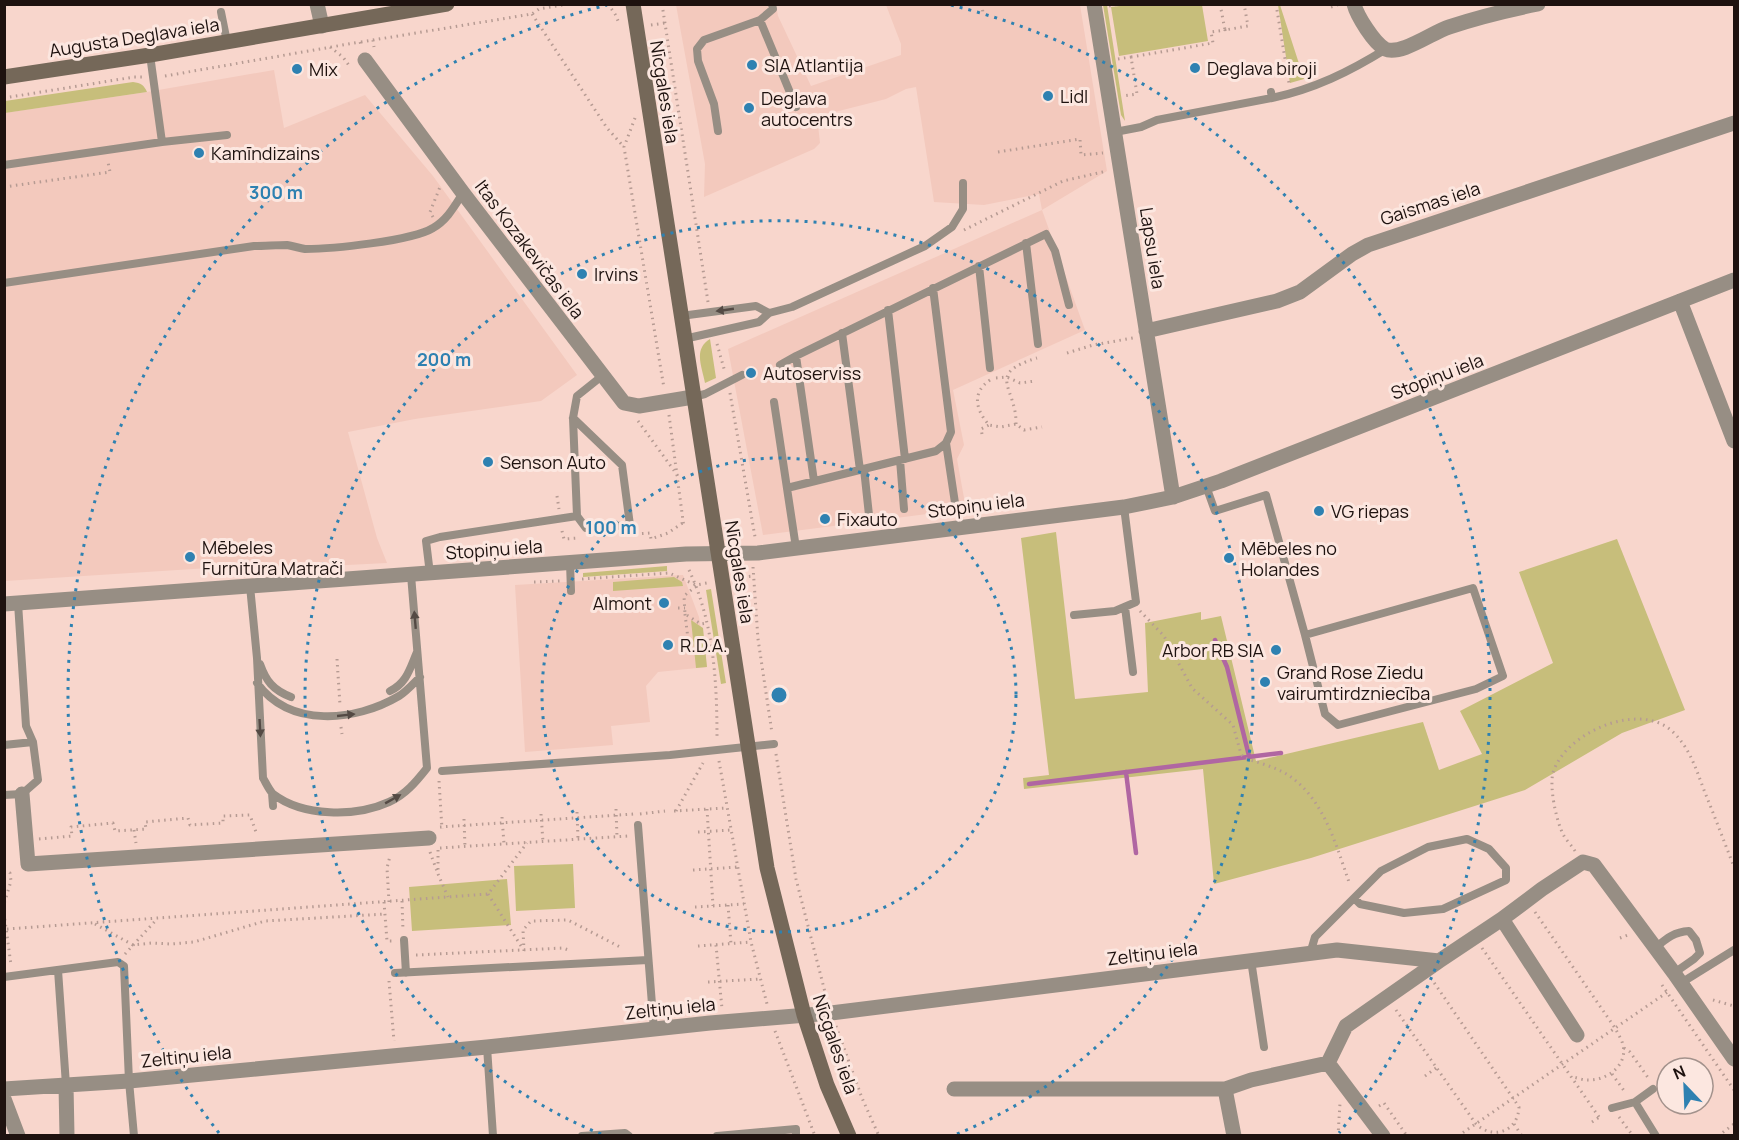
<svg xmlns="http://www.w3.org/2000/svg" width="1739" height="1140" font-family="Manrope,sans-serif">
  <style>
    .built { fill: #f3c9bd }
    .green { fill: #c7be7b }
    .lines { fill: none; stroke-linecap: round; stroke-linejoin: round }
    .stream { stroke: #b066a2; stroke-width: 4.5 }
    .path { stroke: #b69b93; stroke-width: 3; stroke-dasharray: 1.5 4.5; stroke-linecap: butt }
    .lane { stroke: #978e84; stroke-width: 8 }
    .street { stroke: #978e84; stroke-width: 15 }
    .secondary { stroke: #756859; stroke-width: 15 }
    .oneway { fill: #544a44 }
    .ring { fill: none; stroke: #2e81b1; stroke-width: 3; stroke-dasharray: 3 6 }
    .poi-dot { fill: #2e81b1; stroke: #fce7e0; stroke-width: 2 }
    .labels { text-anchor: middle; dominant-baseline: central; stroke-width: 6; stroke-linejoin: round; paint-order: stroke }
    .street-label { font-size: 18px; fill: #1e120f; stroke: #fce7e0 }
    .poi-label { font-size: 18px; fill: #1e120f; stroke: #fce7e0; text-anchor: start }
    .centre { fill: #2e81b1; stroke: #fce7e0; stroke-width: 3 }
    .ring-label { font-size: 18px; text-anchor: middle; font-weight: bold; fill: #2e81b1; stroke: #fce7e0; stroke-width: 6; stroke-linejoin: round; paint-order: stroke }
  </style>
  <rect width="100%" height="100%" fill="#f8d6cc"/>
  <path class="built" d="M676 5H776L778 16 811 86 901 55V44L886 5H1080L1107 171 1042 210 1085 330 953 390 964 445 957 459 966 509 763 535 728 349 1042 210 1039 194 984 205 934 202 916 87 906 89 886 99 831 113 820 118 818 125 820 143 814 149 704 197 705 164Z
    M274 70 284 128 365 95 433 176 577 375 541 401 415 419 348 432 377 538 387 563 268 569 257 565 5 581 4 113 147 92Z
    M683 575 699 617 707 667 658 672 646 686 650 722 611 726 613 745 525 752 515 585Z"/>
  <path class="green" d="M1103 5H1107L1125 121 1121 115Z
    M1128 5H1202L1208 41 1119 56 1111 7Z
    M1278 5H1280L1304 79 1290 83Z
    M133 82C141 83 144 85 147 92L5 113V101Z
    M710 339 716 378 705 383C702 367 693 349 710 339Z
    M1056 532 1075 699 1148 692 1145 623 1201 612V620L1221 616 1256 761 1423 722 1439 770 1482 754 1460 711 1553 663 1519 572 1617 539 1685 710 1622 733 1525 790 1311 858 1214 884 1203 769 1024 789 1023 778 1049 775 1021 538Z
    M667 566V571L583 577V573Z
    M674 577 682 582 683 586 613 591V582Z
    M711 589 726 683 721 684 706 590Z
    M691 620 703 628 707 667 696 668Z
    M573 864 575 908 516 911 514 866Z
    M507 879 511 925 412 931 409 887Z"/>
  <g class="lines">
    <path class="stream" d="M1215 640 1227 667 1249 756
      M1126 772 1136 853
      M1029 784 1281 753"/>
    <path class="path" d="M608 4 615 14 619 23
      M662 4 708 302
      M982 4 983 14
      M1220 4 1225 30 1248 26 1244 4
      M1276 4 1289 83
      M1109 6 1118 4
      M1331 7 1340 4
      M532 14 607 128 624 147
      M651 25 665 23
      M373 40 374 47
      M361 42 532 14 539 9 568 4
      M330 47 343 57 350 67
      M1131 57 1213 43 1211 32 1225 30V32
      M1118 59 1131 57 1137 94 1123 96
      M165 76 360 42 362 47
      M4 98 134 77H144
      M635 118 624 147 664 388
      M998 152 1080 139 1081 155 1103 153
      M4 187 110 172 108 162
      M433 217 430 212 440 187
      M964 230 1063 181 1107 171
      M717 344 725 372
      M1067 353 1093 345 1133 338
      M996 378 1007 377 1020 383 1035 381
      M990 380C971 393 976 410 989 425L1001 427 1016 424 1024 430 1042 427
      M730 393 755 537
      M669 415 684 528
      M638 421 678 476
      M1016 424C1017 388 984 374 1037 358
      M982 434 981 429 989 425
      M557 496 559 509
      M562 531 564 539 579 538
      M636 534 650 533 651 539 668 533 684 522
      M753 567 758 639 772 733
      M689 570C714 623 717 682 717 739
      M737 578 753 576
      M582 579 669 573 696 585 707 583
      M534 582 560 581
      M696 586 684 596 685 614 701 624 707 623
      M678 608H685
      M1140 611 1164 636 1192 688 1233 725 1241 754 1244 758C1257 762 1271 766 1283 772 1323 794 1336 845 1350 885
      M685 614 689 647
      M337 659 340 705
      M341 727 342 734
      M776 754 796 879 827 1000
      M719 761 751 942 767 1004
      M439 781 442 829
      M616 809 617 837
      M707 809 713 906
      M674 811 726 808
      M676 811 703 763
      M577 812 578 839
      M541 814 543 842
      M640 814 665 811
      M502 817 504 844
      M464 819 465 847
      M440 827 634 814
      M134 830 136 843
      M698 832 731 830
      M39 839 72 836 71 827 113 823 115 831 146 829 145 822 188 818 190 825 223 823V816L250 815 257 835
      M440 848 628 836
      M438 850V874L448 897
      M1575 851C1572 846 1567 841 1564 836 1557 824 1549 788 1553 773 1564 733 1641 699 1674 733 1690 749 1696 769 1704 790 1714 815 1724 841 1734 867
      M430 852 438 874
      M4 870 10 873 11 881 4 904
      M693 870 738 867
      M488 894 523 949
      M402 901 403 931
      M384 902 387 941H392
      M389 902 387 868 390 856
      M728 905 731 944
      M695 907 744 904
      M1535 912 1615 1028C1618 1034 1622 1040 1623 1045 1628 1066 1606 1081 1587 1080 1583 1080 1578 1078 1573 1077
      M4 913 11 965
      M95 924 133 945 152 943 171 944 194 942 265 921 385 914
      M7 929 488 894 527 843
      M1620 938 1628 935
      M716 945 722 1009
      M698 946 751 942
      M1482 948 1599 1117
      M524 951 523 930 531 921 568 920 622 948
      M125 954 157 919
      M416 955 563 948 571 951
      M389 981 394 1041
      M708 982 760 979
      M1662 985 1734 1090
      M1713 1000 1734 1006
      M1396 1010 1476 1124C1493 1140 1518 1132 1519 1107L1433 981
      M836 1026 862 1098 879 1136
      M775 1031 815 1136
      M1624 1048 1630 1052 1649 1079
      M1612 1074 1625 1092
      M1425 1076 1436 1068
      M1379 1106 1384 1103 1407 1136
      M1619 1117 1633 1136
      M1592 1122 1601 1116
      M1514 1124 1522 1136
      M1338 1136 1340 1103
      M1458 1136 1669 991
      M1718 1136 1734 1124"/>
    <path class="lane" d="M221 12 227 42
      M760 20 796 107
      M1272 98C1314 89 1349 72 1386 49
      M718 131 714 104 698 61 697 49 704 40 760 20 773 9 772 4
      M1115 132 1141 127 1157 120 1272 98 1271 92
      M162 142 227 135
      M4 165 162 142 150 55
      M1026 243 1038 344
      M979 266 990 368
      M4 283 254 246C265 246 276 245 287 245 293 246 299 248 305 249 331 249 412 241 433 228 447 220 454 207 463 193
      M888 310 905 459
      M681 316 756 306 769 313
      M842 333 860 470
      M684 339 759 322 769 313 792 307 925 246 952 227 963 209V183
      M780 365 796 356
      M693 397 705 394 742 375
      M774 402 796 548
      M573 418 622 465 630 525 586 528 577 516
      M946 443 955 503
      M900 460 904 509
      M864 469 869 515
      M814 481 796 356 1046 234 1055 251 1069 305
      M1206 486 1215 511 1266 495 1305 635 1473 588 1503 676 1476 689 1338 725 1325 714 1305 635
      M787 488 936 451 946 443 951 432 933 288
      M570 563 571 591
      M430 574 426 541 440 537 577 516 573 418 577 396 602 376
      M250 586 257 658 263 778C266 783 269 790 273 794 303 817 356 817 389 802 405 795 416 782 427 768L411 575
      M1125 607 1133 672
      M1074 615 1115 611 1136 602 1124 507
      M260 664C266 681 273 690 291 697
      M257 683C290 728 355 722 399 696 406 692 413 684 420 677
      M390 691C407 683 410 668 417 652
      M4 745 33 742
      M442 771 670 755 774 744
      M272 793 273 806
      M4 795 22 794 38 780 33 742 26 726 18 603
      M638 825 654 1030
      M404 940 406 973
      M1655 948C1667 938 1674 932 1689 931L1696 940 1700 953 1694 959 1674 973
      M1310 954 1315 937 1381 871 1428 847 1467 839 1489 849 1506 868V880L1443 909 1404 913 1360 904 1354 898
      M1251 960 1264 1047
      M58 970 66 1085
      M395 973 648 960
      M4 977 118 962 124 966 129 1081 134 1136
      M1681 983 1734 950
      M487 1047 493 1136
      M1653 1089 1635 1102 1656 1136
      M1612 1108 1635 1102
      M582 1136 625 1133 629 1136
      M717 1136 796 1129V1136"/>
    <path class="street" d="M317 4 322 26
      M1094 4 1173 497
      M1354 4C1357 16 1374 43 1385 49 1401 56 1433 32 1449 27 1479 17 1508 10 1538 4
      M365 60 463 193 624 403 639 406 693 397
      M1680 301 1734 441
      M1146 331 1277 301 1300 292 1352 254 1368 245 1734 123
      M4 604 686 554 758 553 1124 507 1173 497 1221 481 1734 280
      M22 794 28 864 429 838
      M1577 1035 1502 919 1542 889 1583 862 1594 865 1674 973 1734 1059
      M1328 1063 1383 1136
      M66 1085 67 1136
      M4 1089 129 1081 487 1047 710 1023 831 1013 1337 950 1439 961 1502 919
      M954 1089H1225L1234 1136
      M1225 1089 1251 1080 1328 1063 1346 1026 1439 961
      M4 1099 18 1136"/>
    <path class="secondary" d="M633 4 767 868 804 1015 827 1085 849 1136
      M4 77 150 55 447 4"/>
  </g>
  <defs><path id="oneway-solid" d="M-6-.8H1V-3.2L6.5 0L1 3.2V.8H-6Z" transform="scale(1.5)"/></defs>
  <g class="oneway">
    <use href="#oneway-solid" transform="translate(725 310) rotate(172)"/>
    <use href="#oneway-solid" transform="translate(415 620) rotate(-95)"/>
    <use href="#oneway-solid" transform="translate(346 715) rotate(-6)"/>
    <use href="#oneway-solid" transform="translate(260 728) rotate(87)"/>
    <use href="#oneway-solid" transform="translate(393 799) rotate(-29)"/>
  </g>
  <g class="ring">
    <circle cx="779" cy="695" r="237"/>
    <path d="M601 1134A474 474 0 1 1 957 1134"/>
    <path d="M219 1133A711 711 0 0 1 607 5M951 5A711 711 0 0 1 1339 1133"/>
  </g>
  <g class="poi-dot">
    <circle cx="752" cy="65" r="6"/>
    <circle cx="1195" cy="68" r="6"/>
    <circle cx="297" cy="69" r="6"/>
    <circle cx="1048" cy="96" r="6"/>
    <circle cx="749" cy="108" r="6"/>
    <circle cx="199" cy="153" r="6"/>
    <circle cx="582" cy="274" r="6"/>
    <circle cx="751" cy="373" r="6"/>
    <circle cx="488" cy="462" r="6"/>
    <circle cx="1319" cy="511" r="6"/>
    <circle cx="825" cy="519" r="6"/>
    <circle cx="190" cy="557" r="6"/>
    <circle cx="1229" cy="558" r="6"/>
    <circle cx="664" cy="603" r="6"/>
    <circle cx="668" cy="645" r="6"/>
    <circle cx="1276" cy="650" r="6"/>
    <circle cx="1265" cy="682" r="6"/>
  </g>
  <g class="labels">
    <g class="street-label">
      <text transform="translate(134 37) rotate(-9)">Augusta Deglava iela</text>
      <text transform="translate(665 92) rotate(81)">Nīcgales iela</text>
      <text transform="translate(1430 203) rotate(-18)">Gaismas iela</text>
      <text transform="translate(1153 248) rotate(81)">Lapsu iela</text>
      <text transform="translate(530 249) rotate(53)">Itas Kozakevičas iela</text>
      <text transform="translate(1437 376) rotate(-21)">Stopiņu iela</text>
      <text transform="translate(976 505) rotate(-7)">Stopiņu iela</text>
      <text transform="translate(494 549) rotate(-4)">Stopiņu iela</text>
      <text transform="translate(740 572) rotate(81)">Nīcgales iela</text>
      <text transform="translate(1152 953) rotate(-7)">Zeltiņu iela</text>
      <text transform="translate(670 1008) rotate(-6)">Zeltiņu iela</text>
      <text transform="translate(836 1044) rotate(71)">Nīcgales iela</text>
      <text transform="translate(186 1056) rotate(-6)">Zeltiņu iela</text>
    </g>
    <g class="poi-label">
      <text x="764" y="65">SIA Atlantija</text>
      <text x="1207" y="68">Deglava biroji</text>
      <text x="309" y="69">Mix</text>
      <text x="1060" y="96">Lidl</text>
      <text x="761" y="98">Deglava<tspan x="761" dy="21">autocentrs</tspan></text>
      <text x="211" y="153">Kamīndizains</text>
      <text x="594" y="274">Irvins</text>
      <text x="763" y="373">Autoserviss</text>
      <text x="500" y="462">Senson Auto</text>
      <text x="1331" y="511">VG riepas</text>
      <text x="837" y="519">Fixauto</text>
      <text x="202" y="547">Mēbeles<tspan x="202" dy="21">Furnitūra Matrači</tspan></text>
      <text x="1241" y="548">Mēbeles no<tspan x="1241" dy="21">Holandes</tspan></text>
      <text x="652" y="603" text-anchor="end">Almont</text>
      <text x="680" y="645">R.D.A.</text>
      <text x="1264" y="650" text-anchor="end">Arbor RB SIA</text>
      <text x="1277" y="672">Grand Rose Ziedu<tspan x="1277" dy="21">vairumtirdzniecība</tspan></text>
    </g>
  </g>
  <circle cx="779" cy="695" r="9" class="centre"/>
  <g class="ring-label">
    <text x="276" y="199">300 m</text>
    <text x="444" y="366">200 m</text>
    <text x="611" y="534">100 m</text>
  </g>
  <rect width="1739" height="1140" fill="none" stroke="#1e120f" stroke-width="12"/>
  <g transform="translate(1685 1086) rotate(337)"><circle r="28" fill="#fce7e0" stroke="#a3928c" stroke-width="1.5"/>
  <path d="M0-4.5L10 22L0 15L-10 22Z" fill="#2e81b1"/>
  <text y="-9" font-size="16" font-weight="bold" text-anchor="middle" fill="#1e120f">N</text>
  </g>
</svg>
